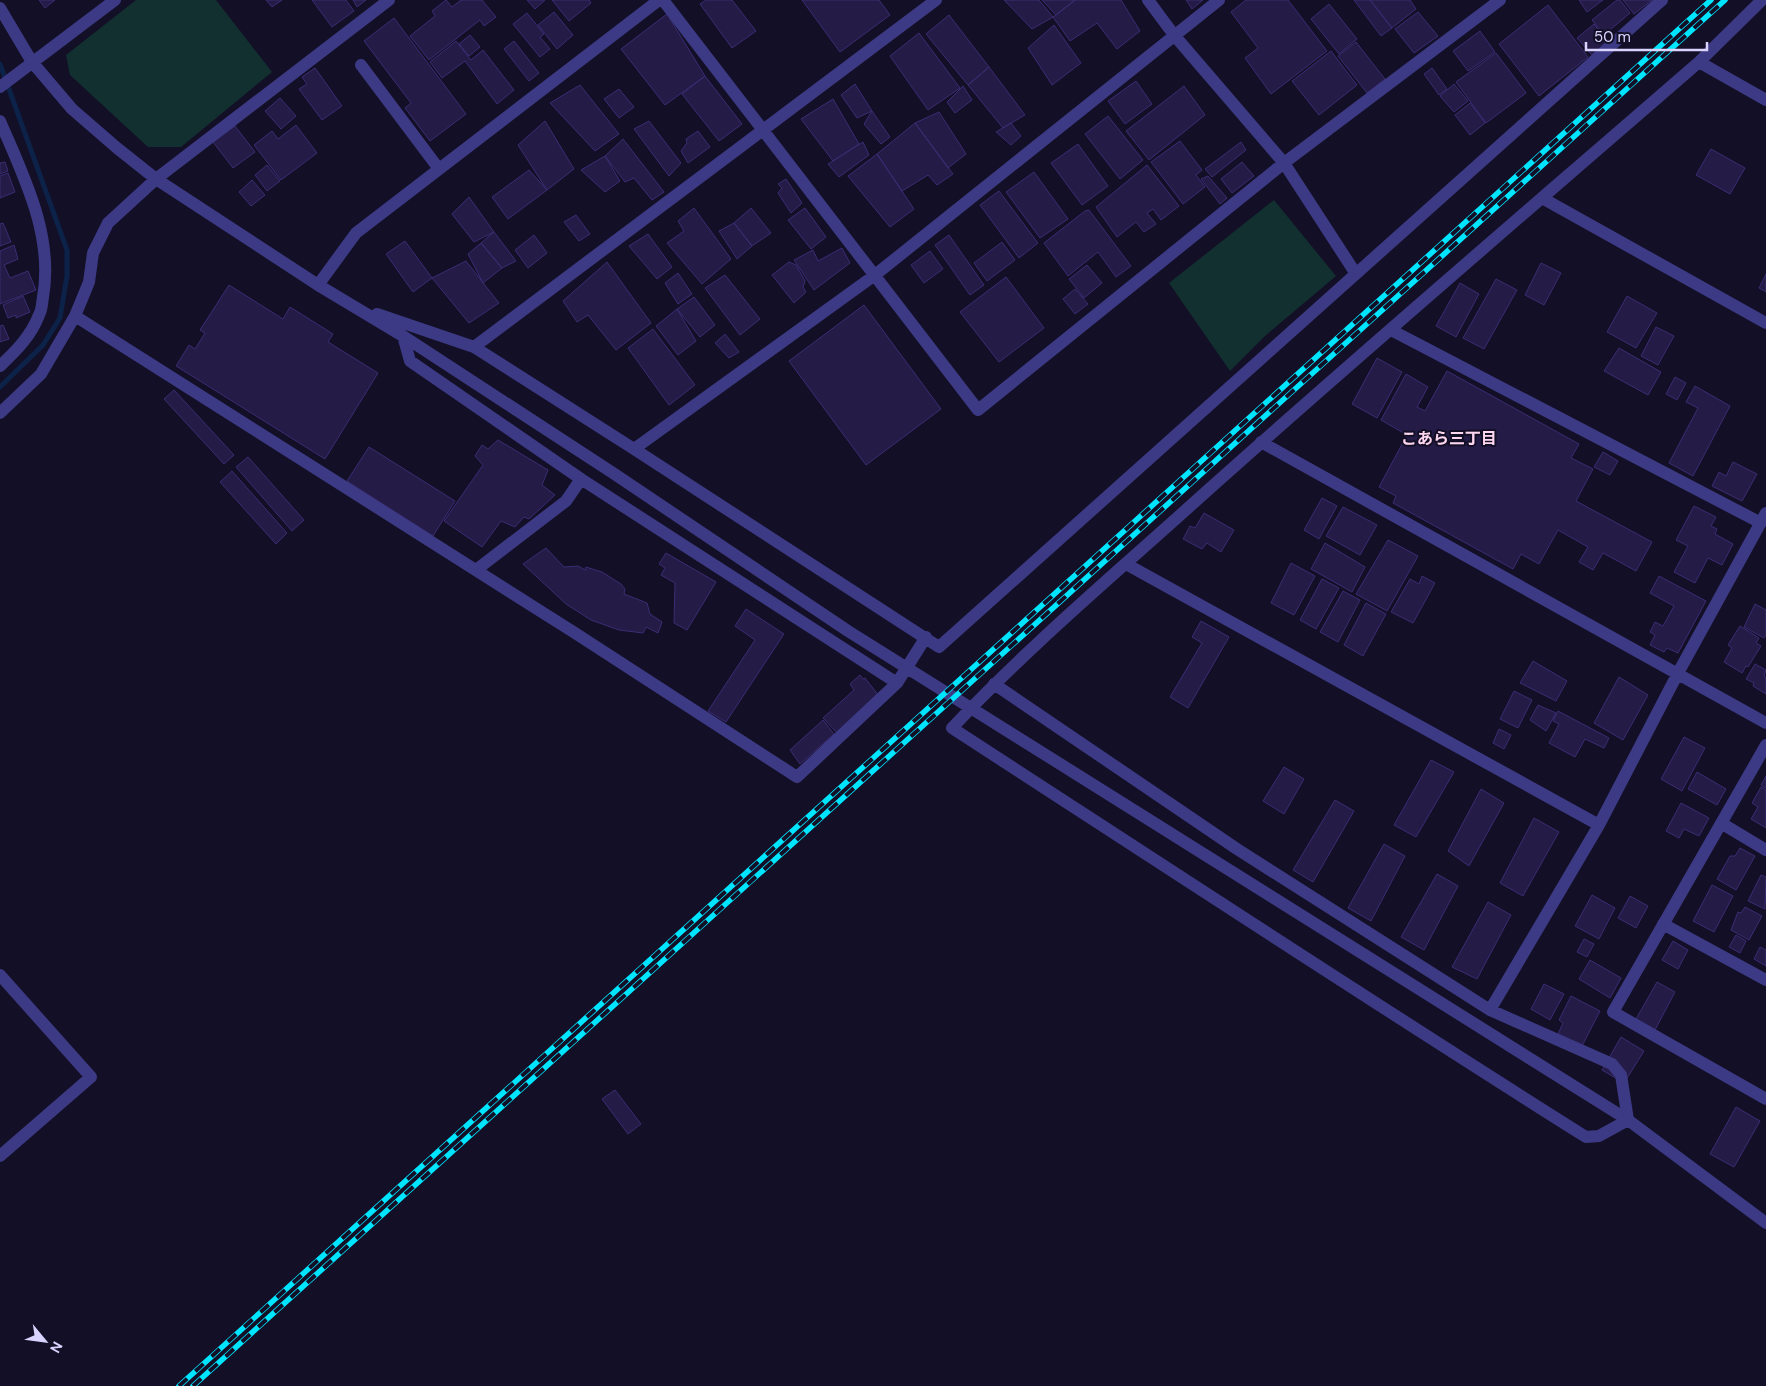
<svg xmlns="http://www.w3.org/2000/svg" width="1766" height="1386" font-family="'DM Sans','Noto Sans JP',sans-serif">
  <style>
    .green { fill: #12302f }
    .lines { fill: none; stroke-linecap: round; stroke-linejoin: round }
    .stream { stroke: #0c2248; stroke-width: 5 }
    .building { fill: #241b47; stroke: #3b2d73 }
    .minor { stroke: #3d3a85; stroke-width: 12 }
    .rail-casing { stroke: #00e5ff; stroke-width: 5.5 }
    .rail { stroke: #130f26; stroke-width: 4; stroke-dasharray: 11; stroke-linecap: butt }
    .labels { text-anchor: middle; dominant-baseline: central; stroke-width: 4; stroke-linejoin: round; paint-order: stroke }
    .neighbourhood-label { font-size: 16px; font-weight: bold; fill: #ffd6f0; stroke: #130f26 }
  </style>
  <rect width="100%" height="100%" fill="#130f26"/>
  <path class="green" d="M136 0H216L272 72 181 147H148L70 75 66 55Z
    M1274 200 1336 276 1265 336 1230 371 1169 283Z"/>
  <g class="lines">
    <path class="stream" d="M0 64 67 250V276L60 318 43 345 0 387"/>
  </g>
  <path class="building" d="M39 0H55L45 8Z
    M266 0H282L272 7Z
    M312 0H346L354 11 332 27Z
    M353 0H366L357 7Z
    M446 0 452 7 461 0H482L496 17 484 26 480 20 429 60 410 36 435 16 432 11Z
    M527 0H545L535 9Z
    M552 0H589L591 3 569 21Z
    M706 0H732L756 31 732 48 700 4Z
    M802 0H879L890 15 840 52Z
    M1004 0H1039L1053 17 1032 29Z
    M1042 0H1075L1056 15Z
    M1075 0H1121L1140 31 1117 49 1097 23 1070 41 1053 17Z
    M1186 0H1203L1192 9Z
    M1246 0H1288L1327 51 1271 94 1245 58 1258 48 1231 12Z
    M1354 0H1370L1392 28 1381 36Z
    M1370 0H1410L1416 9 1392 28Z
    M1579 0H1603L1587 12Z
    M1617 0H1620L1630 13 1604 35 1592 20Z
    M1623 0H1652L1634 14Z
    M1329 4 1357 39 1339 54 1311 19Z
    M1548 5 1588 57 1539 96 1499 44Z
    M554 12 573 35 557 49 538 25Z
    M1418 12 1438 36 1414 53 1395 29Z
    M527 13 544 34 540 37 550 49 540 57 513 24Z
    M667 14 705 76 665 105 621 49Z
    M949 15 989 67 968 85 926 34Z
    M394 18 466 114 430 141 405 108 411 103 364 41Z
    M1594 24 1608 42 1592 55 1577 38Z
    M1054 25 1081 63 1052 85 1028 48Z
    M1480 31 1495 52 1468 71 1453 51Z
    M919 33 960 88 928 110 890 56Z
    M470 35 480 47 469 56 459 44Z
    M456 41 471 60 483 50 514 90 497 104 465 61 442 78 430 62Z
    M514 41 539 73 529 81 504 49Z
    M1356 42 1385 79 1367 93 1338 56Z
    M1331 51 1357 85 1319 115 1292 81Z
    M1496 53 1526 93 1486 123 1456 82Z
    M989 67 1025 115 1003 128 968 85Z
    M315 68 342 106 322 120 299 89 307 84 302 77Z
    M1432 68 1447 89 1439 95 1424 74Z
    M705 76 742 124 719 141 682 94Z
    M1136 81 1152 104 1125 124 1108 101Z
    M855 84 872 111 857 118 841 95Z
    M1454 84 1468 101 1454 112 1440 96Z
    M580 85 619 134 595 151 550 103Z
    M963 86 972 100 955 113 947 102Z
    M1184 86 1205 115 1149 160 1126 131Z
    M619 89 634 107 619 118 604 99Z
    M280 98 296 116 281 129 265 111Z
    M833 99 859 144 833 161 801 119Z
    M1470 103 1485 123 1470 135 1455 115Z
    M872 111 890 137 881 144 864 124Z
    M939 112 966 154 948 168 915 123Z
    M1108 116 1143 160 1120 179 1085 134Z
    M545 121 574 169 547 190 518 145Z
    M649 121 681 163 669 176 634 129Z
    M915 123 953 174 937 185 928 175 902 191 877 154Z
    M1011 123 1021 136 1011 145 996 132Z
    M296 125 317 153 281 180 254 145 272 131 278 139Z
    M235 126 255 152 233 168 213 142Z
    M698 131 710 147 688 163 681 151 687 143 686 139Z
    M623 139 664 192 652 200 634 178 625 182 605 156Z
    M1180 141 1202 170 1196 175 1205 187 1183 204 1151 162Z
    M863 142 869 155 839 177 828 164Z
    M1241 142 1246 150 1212 177 1205 169Z
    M1078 144 1108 186 1082 205 1051 163Z
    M1711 149 1745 168 1730 194 1696 175Z
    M877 154 914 209 890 227 848 176Z
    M605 156 620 181 605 192 581 170Z
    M5 162 8 171 0 174V163Z
    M1242 162 1254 176 1232 193 1221 179Z
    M267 165 280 181 267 191 255 175Z
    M1147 165 1179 206 1161 220 1153 209 1147 213 1156 224 1144 232 1136 222 1117 237 1096 207Z
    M529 170 547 190 508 219 492 197Z
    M1034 172 1068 219 1040 238 1006 192Z
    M8 173 15 192 0 198V176Z
    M1208 176 1227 198 1220 204 1201 179Z
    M786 179 802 203 791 213 778 193 782 188 778 184Z
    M252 180 265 195 251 206 239 192Z
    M999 191 1038 243 1019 258 980 205Z
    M469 197 494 232 474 242 452 214Z
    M694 208 731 259 702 284 667 243 684 231 678 221Z
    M751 208 771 233 752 246 734 223Z
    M805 208 826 237 811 249 788 220Z
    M1089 210 1131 266 1116 277 1098 252 1068 276 1044 243 1085 211Z
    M576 215 590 234 579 241 564 222Z
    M3 223 11 242 0 246V224Z
    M734 223 752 246 737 259 719 231Z
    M494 232 516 261 502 268 481 243Z
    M648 234 672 267 657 279 629 246Z
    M534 235 547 253 528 268 515 250Z
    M949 235 984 285 970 295 935 245Z
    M405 241 432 278 413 292 386 254Z
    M1002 242 1015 260 987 281 974 263Z
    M481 243 502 268 483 283 468 254Z
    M14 245 18 259 4 265 10 278 28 271 36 290 0 304V251Z
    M842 248 850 263 814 290 794 260 813 250 818 261Z
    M930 251 943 269 924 283 911 265Z
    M466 261 499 303 469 323 432 278Z
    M607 262 651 323 616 350 588 315 577 322 563 301Z
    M789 262 796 265 805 281 803 287 806 292 794 303 772 275Z
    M1541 263 1561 273 1544 305 1525 295Z
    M1087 265 1102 283 1084 298 1069 279Z
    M678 273 692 294 678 304 665 283Z
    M1766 274V292L1759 288Z
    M725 275 760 319 740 335 705 288Z
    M1006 277 1044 328 999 362 960 312Z
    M1496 279 1517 290 1484 349 1463 338Z
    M1460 283 1479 294 1456 337 1436 326Z
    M229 285 283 319 290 307 333 334 328 342 378 373 325 459 176 366 189 345 195 349 205 333 200 330Z
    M1075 289 1088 304 1075 314 1063 299Z
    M23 296 30 312 16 318V315L8 318 3 305Z
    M1627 296 1657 313 1636 348 1607 332Z
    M694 297 715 325 700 337 677 309Z
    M864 305 941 409 866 465 789 361Z
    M677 309 696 341 678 355 656 326Z
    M3 325 9 339 0 342V326Z
    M1656 327 1674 336 1658 365 1641 356Z
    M653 329 695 385 669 405 628 348Z
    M725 334 739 352 729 358 715 343Z
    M1619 348 1661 372 1648 395 1604 371Z
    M1377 358 1402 372 1377 418 1352 404Z
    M1447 371 1579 444 1571 458 1593 469 1576 501 1652 542 1636 571 1603 553 1593 570 1579 562 1588 547 1558 530 1539 564 1521 554 1513 569 1393 503 1396 496 1379 487 1407 435 1381 420 1406 374 1428 387 1417 407 1425 411Z
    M1675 377 1686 383 1677 400 1666 394Z
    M1695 386 1730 406 1693 476 1669 463 1698 408 1686 402Z
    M174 390 234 455 224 464 164 399Z
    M498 440 548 470 542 485 555 495 529 519 524 517 515 527 501 521 482 547 444 521 483 465 475 456 482 445 488 449Z
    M369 447 455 501 433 536 347 481Z
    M1603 452 1618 461 1610 475 1594 467Z
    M248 457 304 520 292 531 236 467Z
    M1733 462 1757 474 1742 501 1712 486 1719 472 1726 476Z
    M232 471 287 533 276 544 220 482Z
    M1322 498 1337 506 1319 539 1304 530Z
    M1694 506 1716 517 1711 526 1717 529 1715 534 1733 544 1722 565 1708 558 1695 583 1674 572 1688 546 1676 540Z
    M1343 507 1377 525 1360 555 1326 536Z
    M1204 513 1234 530 1221 552 1207 543 1202 549 1183 539 1190 526 1195 528Z
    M1388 540 1418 556 1387 611 1356 594Z
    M1325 543 1365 567 1352 592 1311 569Z
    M546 548 564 567 578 566 585 570 586 567 602 572 621 584 625 589 624 594 647 603 650 614 662 622 658 633 646 627 643 633 619 630 591 620 566 604 523 564Z
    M666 553 716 582 687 630 674 623 675 583 661 575 665 568 659 564Z
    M1291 563 1315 576 1294 615 1271 603Z
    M1422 576 1435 583 1413 623 1391 612 1410 579 1419 584Z
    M1659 576 1706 601 1678 653 1667 648 1664 652 1650 645 1655 635 1650 632 1655 622 1663 626 1674 606 1650 593Z
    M1322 579 1339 588 1316 629 1300 620Z
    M1343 591 1360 600 1338 642 1320 632Z
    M1366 603 1386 614 1363 656 1344 645Z
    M1755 604 1766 610V635L1764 638 1744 627Z
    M746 609 784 634 726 722 708 711 755 640 735 626Z
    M1201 621 1229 637 1188 708 1170 697 1202 643 1192 637Z
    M1740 626 1759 638 1756 643 1761 646 1748 667 1746 666 1742 673 1724 662 1732 648 1728 645Z
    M1533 661 1567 681 1556 701 1520 683Z
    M1755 664 1766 670 1764 676 1766 678V694L1753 686 1754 683 1746 679Z
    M860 675 863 679 865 678 879 696 838 734 823 718 854 690 850 684Z
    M1619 677 1648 695 1623 740 1594 723Z
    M1514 691 1532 700 1518 728 1500 719Z
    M1538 705 1556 713 1546 731 1530 720Z
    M1558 711 1609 738 1604 748 1585 739 1575 757 1549 743 1559 724 1553 721Z
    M823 720 834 734 800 764 790 750Z
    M1499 729 1511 735 1504 749 1493 743Z
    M1684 737 1705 748 1682 791 1661 779Z
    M1431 760 1454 772 1416 837 1394 825Z
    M1284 767 1304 779 1284 814 1263 801Z
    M1697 772 1726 789 1717 805 1688 789Z
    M1766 776V788L1761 785Z
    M1761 787 1766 790V828L1751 819 1758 807 1752 803Z
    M1481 789 1504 803 1469 866 1448 851Z
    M1335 800 1354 811 1313 882 1293 870Z
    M1681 803 1709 818 1699 836 1684 829 1679 838 1666 831Z
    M1534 818 1559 832 1523 896 1500 883Z
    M1384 844 1405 856 1371 921 1348 908Z
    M1740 848 1755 856 1736 890 1717 879 1730 856H1735Z
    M1437 874 1458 886 1424 950 1401 937Z
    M1761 875 1766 877 1765 909 1748 901Z
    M1712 885 1733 896 1714 932 1693 921Z
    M1592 895 1615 908 1599 939 1575 926Z
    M1630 896 1648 906 1636 928 1618 918Z
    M1488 902 1511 915 1477 979 1452 967Z
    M1745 907 1762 916 1749 940 1731 930 1738 912 1741 913Z
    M1736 935 1746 941 1740 953 1729 947Z
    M1584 939 1594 944 1587 957 1577 952Z
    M1673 941 1688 950 1678 969 1662 960Z
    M1760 947 1766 950V966L1754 959Z
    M1590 960 1621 978 1610 998 1579 979Z
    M1657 982 1675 992 1655 1030 1636 1019Z
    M1544 984 1564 994 1550 1020 1531 1009Z
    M1571 996 1600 1011 1582 1046 1558 1034 1563 1023 1559 1020Z
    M1621 1037 1644 1051 1624 1083 1602 1070Z
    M615 1090 641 1124 628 1134 602 1099Z
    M1736 1107 1760 1121 1734 1167 1710 1154Z"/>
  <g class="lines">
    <path class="minor" d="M663 0 978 410 1284 163 1500 0
      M1148 0 1174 35 1284 163 1356 274
      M0 8 32 62 72 109 117 148 156 179 318 285 403 336 613 473 848 631 1628 1120 1766 1223
      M1699 62 1766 100
      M361 65 439 169
      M0 87 115 0
      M0 121C23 175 54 235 43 297 42 303 42 310 39 315 31 336 16 351 0 366
      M1542 198 1766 323
      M318 285 356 233 659 0
      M377 314 474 347 936 0
      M75 316 575 633 797 777 897 683 926 637
      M1391 330 1761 523
      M403 336 410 361 581 479 897 683
      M474 347 634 449 939 647 1662 0
      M0 413 41 374 75 316 89 282 93 253 108 223 156 179 389 0
      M1261 442 1766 723
      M634 449 875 275 1219 0
      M1126 564 1599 825
      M476 570 566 501 581 479
      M994 684 1237 849 1490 1010 1612 1064 1621 1075 1628 1120
      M1766 745 1613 1012 1766 1099
      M1721 823 1766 850
      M1663 924 1766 980
      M0 975 91 1077 0 1156
      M1490 1010 1599 825 1678 673 1766 513
      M1628 1120 1599 1136 1586 1137C1373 1003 1163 865 952 728 1029 646 1115 574 1198 499 1363 351 1532 207 1699 62L1762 0"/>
    <g class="rail-casing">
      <path id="rail" d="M179 1386 1711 0
        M193 1386 1725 0"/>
    </g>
    <use href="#rail" class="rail"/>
  </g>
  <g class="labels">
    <g class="neighbourhood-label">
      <text x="1449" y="438">こあら三丁目</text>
    </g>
  </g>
  <g transform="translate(45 1341) rotate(119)" stroke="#130f26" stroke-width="4" paint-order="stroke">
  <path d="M0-4L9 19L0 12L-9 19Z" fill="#d9d4ff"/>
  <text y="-8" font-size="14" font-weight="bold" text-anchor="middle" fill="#d9d4ff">N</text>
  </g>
  <path d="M1586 42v8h121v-8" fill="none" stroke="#d9d4ff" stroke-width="2.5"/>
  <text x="1594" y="42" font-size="15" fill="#d9d4ff" stroke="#130f26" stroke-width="4" paint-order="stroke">50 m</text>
</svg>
